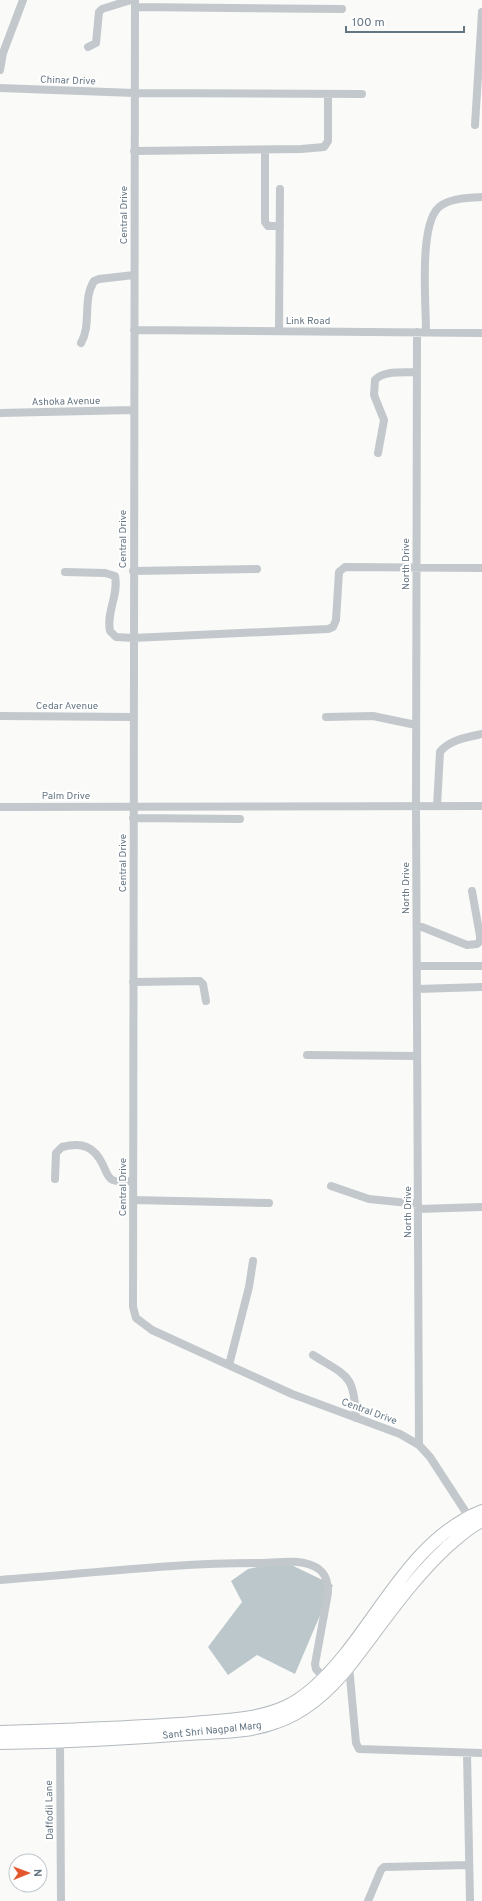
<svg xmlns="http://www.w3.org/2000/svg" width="482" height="1901" font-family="Overpass,sans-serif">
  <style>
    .water { fill: #bbc7cb }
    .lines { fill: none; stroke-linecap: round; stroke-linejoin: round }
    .secondary-casing { stroke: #b3babf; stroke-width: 14 }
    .minor { stroke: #c3c8cc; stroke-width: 8 }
    .secondary { stroke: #fff; stroke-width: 12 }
    .labels { text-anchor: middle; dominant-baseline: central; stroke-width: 4; stroke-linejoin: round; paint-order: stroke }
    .street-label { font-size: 10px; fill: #657683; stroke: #fff }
  </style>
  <rect width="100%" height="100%" fill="#fafaf8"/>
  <path class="water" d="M283 1561 333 1585 295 1674 257 1655 228 1675 208 1647 242 1602 231 1581 248 1569Z"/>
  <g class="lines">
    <g class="secondary-casing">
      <path id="secondary" d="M0 1732C65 1730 129 1728 193 1723 224 1720 256 1720 285 1707 309 1696 330 1673 346 1653 386 1603 419 1536 482 1511
        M0 1743C63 1742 125 1739 188 1734 217 1732 249 1733 277 1722 306 1712 331 1689 350 1665 382 1624 410 1581 448 1546 459 1537 469 1527 482 1521"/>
    </g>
    <path class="minor" d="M135 0 133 1307 136 1318 152 1330 292 1394 400 1434 419 1445 430 1457 471 1520
      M135 7 342 9
      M88 47 96 43 99 12 102 9 131 0
      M0 70 3 53 23 0
      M0 88 134 93 362 94
      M475 125 482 12
      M265 150V222L268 226H280
      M134 151 301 149 324 147 328 141V94
      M134 330 482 333
      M279 331 280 189
      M417 332 416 807 419 1445
      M426 332C426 304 419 227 438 208 448 198 469 198 482 197
      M81 343C92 324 82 300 94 281L99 279 134 275
      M0 413 133 410
      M378 453 384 420 374 395 375 380C384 370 404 373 416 372
      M133 571 257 569
      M65 572 105 573 115 576C119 595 106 612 110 631L116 637 133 638 328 629 333 627 336 620 339 572 345 567 482 568
      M0 716 133 717
      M326 717 373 716 416 725
      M437 806 440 752C449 740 468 737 482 734
      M0 807 482 806
      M133 818 240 819
      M417 925 467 945 477 944 480 941V936L472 891
      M417 966H482
      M133 982 200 981 203 984 206 1001
      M417 989 482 987
      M307 1055 417 1056
      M55 1179 56 1153 62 1147C82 1142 94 1146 103 1165 105 1169 107 1176 111 1179 116 1183 127 1181 133 1181
      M331 1186 369 1199 418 1204
      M133 1200 269 1203
      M418 1209 482 1207
      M313 1355C348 1377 354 1374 356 1418
      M229 1365 249 1287 253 1261
      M0 1580C86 1574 171 1563 257 1563 274 1563 296 1559 311 1565 325 1570 328 1580 328 1593L315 1664 316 1669 327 1681
      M349 1666 356 1743 359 1749 482 1753
      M60 1742 61 1901
      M467 1753 470 1901
      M368 1901 381 1870 384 1867 469 1865"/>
    <use href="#secondary" class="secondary"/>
  </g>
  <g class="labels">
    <g class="street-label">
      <text transform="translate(68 81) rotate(2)">Chinar Drive</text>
      <text transform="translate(124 215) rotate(-90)">Central Drive</text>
      <text x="308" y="321">Link Road</text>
      <text transform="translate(66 402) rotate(-1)">Ashoka Avenue</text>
      <text transform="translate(123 539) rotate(-90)">Central Drive</text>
      <text transform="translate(406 564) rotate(-90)">North Drive</text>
      <text x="67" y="706">Cedar Avenue</text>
      <text x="66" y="796">Palm Drive</text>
      <text transform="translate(123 863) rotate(-90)">Central Drive</text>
      <text transform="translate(406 888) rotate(-90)">North Drive</text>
      <text transform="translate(123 1187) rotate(-90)">Central Drive</text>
      <text transform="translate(408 1212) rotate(-90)">North Drive</text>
      <text transform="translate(369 1412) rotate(20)">Central Drive</text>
      <text transform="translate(212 1731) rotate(-6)">Sant Shri Nagpal Marg</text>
      <text transform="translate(50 1810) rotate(-91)">Daffodil Lane</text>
    </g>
  </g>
  <g transform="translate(28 1873) rotate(89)"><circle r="19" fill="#ffffff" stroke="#c1c8cd"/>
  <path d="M0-3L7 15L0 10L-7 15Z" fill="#e4572e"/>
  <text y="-6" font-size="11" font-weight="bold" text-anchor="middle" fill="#657683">N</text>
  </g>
  <path d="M346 26v6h118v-6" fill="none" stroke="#657683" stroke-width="2"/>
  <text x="352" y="26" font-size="12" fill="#657683" stroke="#ffffff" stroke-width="3" paint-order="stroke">100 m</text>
</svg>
